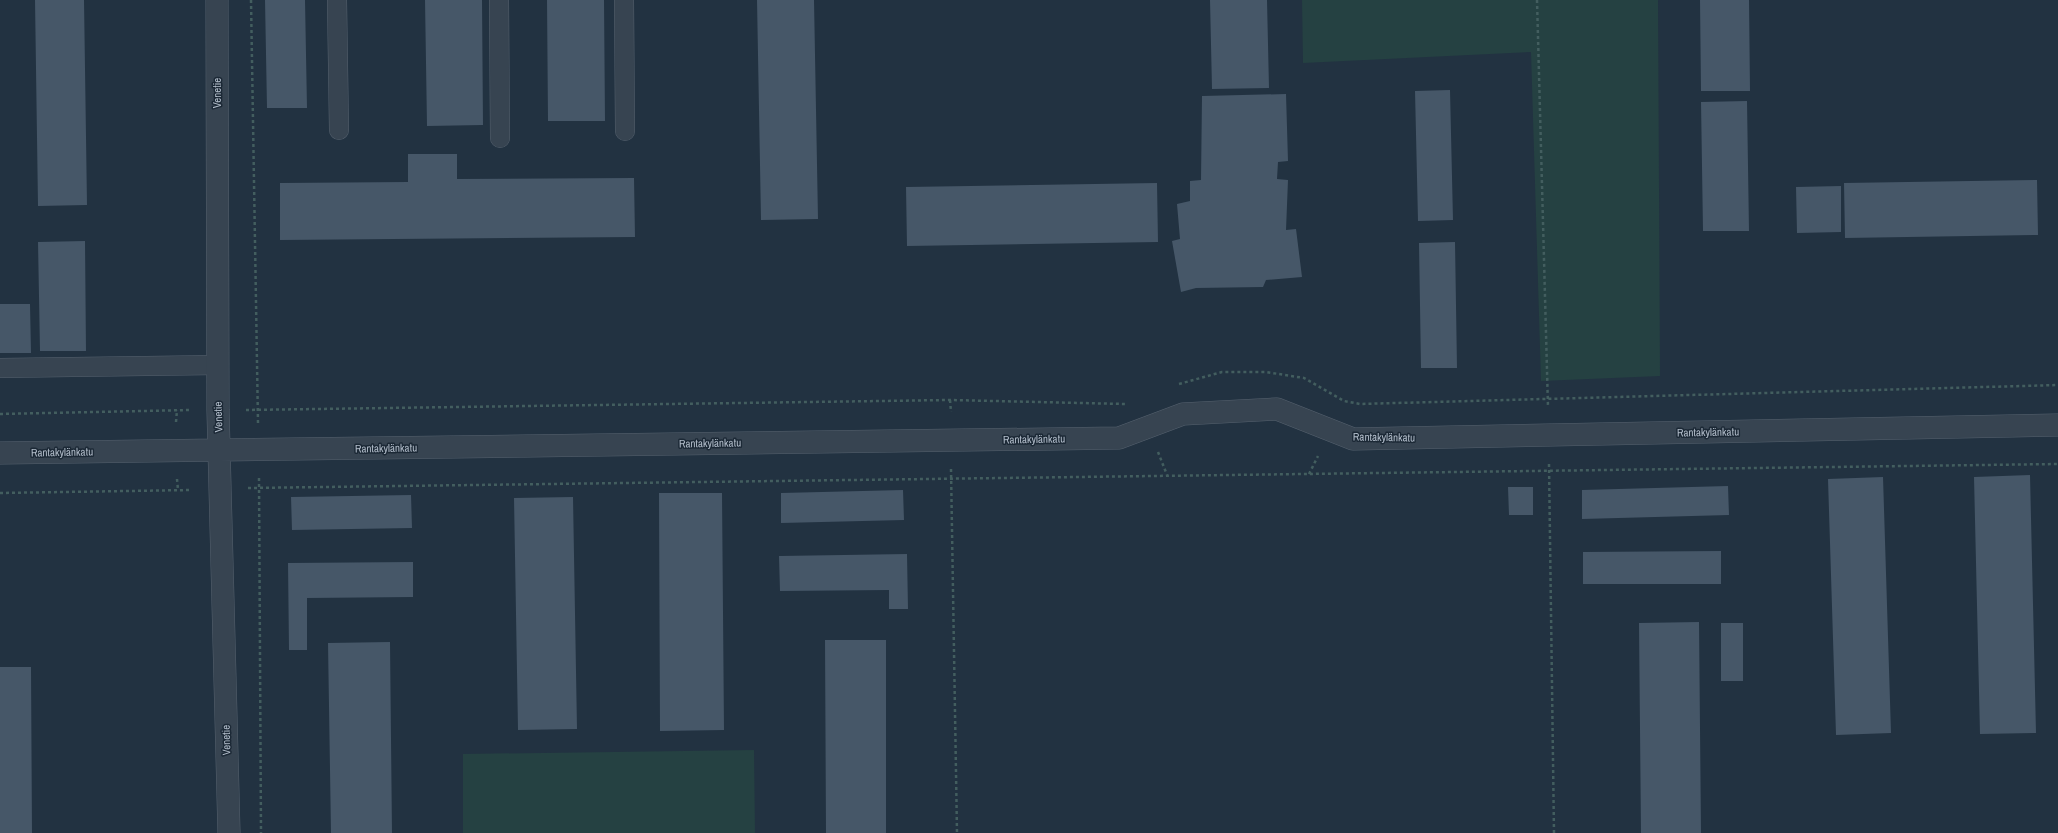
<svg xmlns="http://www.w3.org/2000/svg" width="2058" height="833" font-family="'Archivo Narrow',sans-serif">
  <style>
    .green { fill: #254142 }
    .building { fill: #465768 }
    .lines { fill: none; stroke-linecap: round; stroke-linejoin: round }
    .service-casing { stroke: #55616e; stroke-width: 20 }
    .minor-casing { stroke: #55616e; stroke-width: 23 }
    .path { stroke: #435e5f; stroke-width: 2.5; stroke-dasharray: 3 3; stroke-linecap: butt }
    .service { stroke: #374451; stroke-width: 19 }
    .minor { stroke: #374451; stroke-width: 22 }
    .labels { text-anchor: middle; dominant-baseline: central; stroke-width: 3; stroke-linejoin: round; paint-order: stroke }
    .street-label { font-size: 11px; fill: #b3becb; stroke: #1c2936 }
  </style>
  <rect width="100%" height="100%" fill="#223241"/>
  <path class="green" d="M1302 0H1658L1660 376 1541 381 1531 52 1303 63Z
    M754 750 755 833H463V754Z"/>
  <path class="building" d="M35 0H84L87 205 38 206Z
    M265 0H305L307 108H267Z
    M425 0H482L483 125 427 126Z
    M547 0H604L605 121H548Z
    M757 0H814L818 219 761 220Z
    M1210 0H1267L1269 88 1212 89Z
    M1700 0H1749L1750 91H1701Z
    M1450 90 1453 220 1418 221 1415 91Z
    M1286 94 1288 161 1278 162 1277 179 1288 180 1286 230 1296 229 1302 277 1266 280 1263 287 1196 288 1181 292 1172 241 1180 239 1177 204 1190 201V181L1201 180 1202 96Z
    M1747 101 1749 231H1703L1701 102Z
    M408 154H457V179L634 178 635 237 280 240V183L408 182Z
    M2037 180 2038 235 1845 238 1844 183Z
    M1157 183 1158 242 907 246 906 187Z
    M1841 186V232L1797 233 1796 187Z
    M85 241 86 351H40L38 242Z
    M1455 242 1457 368H1421L1419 243Z
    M0 304H30L31 353H0Z
    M2030 475 2036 733 1980 734 1974 477Z
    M1883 477 1891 733 1836 735 1828 479Z
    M1728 486 1729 515 1582 519V490Z
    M1508 487H1533V515H1509Z
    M903 490 904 520 781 523V493Z
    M659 493H722L724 730 660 731Z
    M411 495 412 528 292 530 291 497Z
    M573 497 577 729 518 730 514 498Z
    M1721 551V584H1583V552Z
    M907 554 908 609H889V590L780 591 779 556Z
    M413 562V597L307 598V650H289L288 563Z
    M1699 622 1701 833H1641L1639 623Z
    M1721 623H1743V681H1721Z
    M825 640H886V833H826Z
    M390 642 392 833H331L328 643Z
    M0 667H31L32 833H0Z"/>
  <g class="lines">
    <g class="service-casing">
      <path id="service" d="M337 0 339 130
        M499 0 500 138
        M624 0 625 131
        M0 368 218 365"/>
    </g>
    <g class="minor-casing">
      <path id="minor" d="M217 0 218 410 229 833
        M0 453 1119 438 1183 414 1277 409 1353 439 2058 425"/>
    </g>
    <path class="path" d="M251 0 258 423
      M1537 0 1548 407
      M1179 384 1222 372H1266L1304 378 1344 401 1360 404 2058 385
      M950 400 951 412
      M246 410 950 400 1125 404
      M0 414 189 410
      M176 422 177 410
      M1158 452 1167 475
      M1549 464 1554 833
      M951 469 957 833
      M1309 474 1318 456
      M259 478 261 833
      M177 479 178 490
      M248 488 2058 464
      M0 493 191 490"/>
    <use href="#service" class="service"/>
    <use href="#minor" class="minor"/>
  </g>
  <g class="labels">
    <g class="street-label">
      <text transform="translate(217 93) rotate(-90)">Venetie</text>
      <text transform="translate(218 417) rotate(-92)">Venetie</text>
      <text transform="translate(1708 432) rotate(-1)">Rantakylänkatu</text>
      <text transform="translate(1384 437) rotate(1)">Rantakylänkatu</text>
      <text transform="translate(1034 439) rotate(-1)">Rantakylänkatu</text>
      <text transform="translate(710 443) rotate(-1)">Rantakylänkatu</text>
      <text transform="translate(386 448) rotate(-1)">Rantakylänkatu</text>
      <text transform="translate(62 452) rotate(-1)">Rantakylänkatu</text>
      <text transform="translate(226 740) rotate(-91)">Venetie</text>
    </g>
  </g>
</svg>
